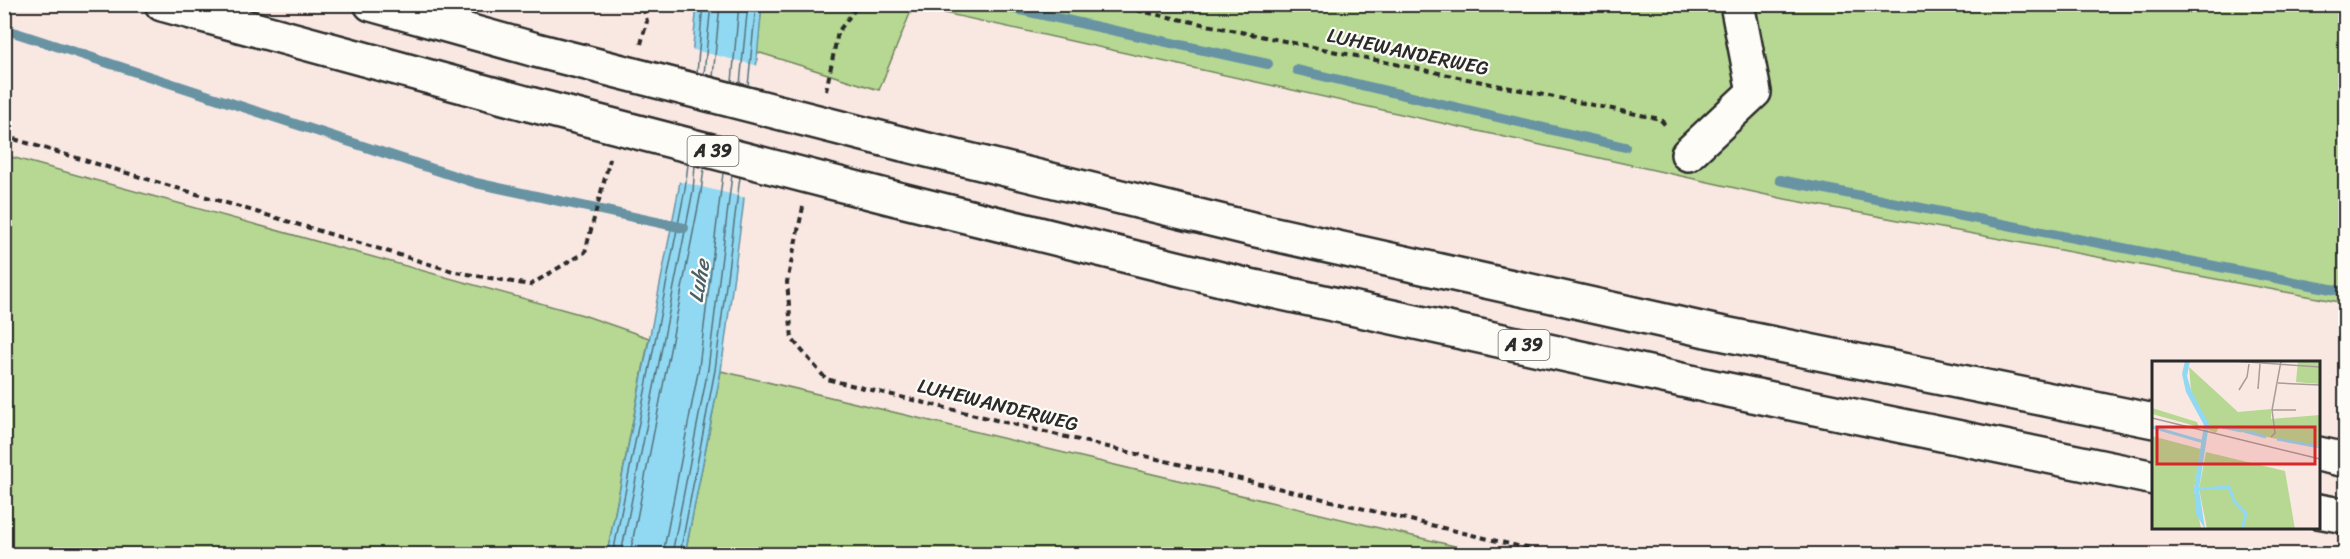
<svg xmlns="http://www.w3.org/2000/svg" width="2350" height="559" font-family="Sriracha,sans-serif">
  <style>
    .green { fill: #b6d892; stroke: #70825e; stroke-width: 1.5 }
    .water { fill: #91d9f3; stroke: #6893a3; stroke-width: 1.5 }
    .pier { fill: #f9e7e2 }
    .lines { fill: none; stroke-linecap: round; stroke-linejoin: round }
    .shore { stroke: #54717b; stroke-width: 1.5 }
    .stream { stroke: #6893a3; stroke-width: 10 }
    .street-casing { stroke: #2b2b2b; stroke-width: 38 }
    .highway-casing { stroke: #2b2b2b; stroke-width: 38 }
    .path { stroke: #2b2b2b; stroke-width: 4; stroke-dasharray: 6 4.5; stroke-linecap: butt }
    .street { stroke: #fdfcf7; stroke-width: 33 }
    .highway { stroke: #fdfcf7; stroke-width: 33 }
    .highway-bridge-casing { stroke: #2b2b2b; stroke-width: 38; stroke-linecap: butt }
    .highway-bridge { stroke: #fdfcf7; stroke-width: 33 }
    .labels { text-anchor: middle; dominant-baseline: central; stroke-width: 4.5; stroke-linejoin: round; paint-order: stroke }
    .shield { fill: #fdfcf7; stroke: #6a6a68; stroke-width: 1.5 }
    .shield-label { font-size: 18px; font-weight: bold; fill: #2b2b2b }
    .street-label { font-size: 20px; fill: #2b2b2b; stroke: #fdfcf7 }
    .water-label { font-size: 21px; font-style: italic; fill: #4a5f67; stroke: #fdfcf7 }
    .inset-river { fill: none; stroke: #91d9f3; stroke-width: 3 }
    .inset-road { fill: none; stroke: #a79c99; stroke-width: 1.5 }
    .view { fill: #d62828; fill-opacity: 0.15; stroke: #d62828; stroke-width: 3 }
    .inset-edge { fill: none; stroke: #2b2b2b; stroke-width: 3 }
  </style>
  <rect width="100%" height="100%" fill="#f9e7e2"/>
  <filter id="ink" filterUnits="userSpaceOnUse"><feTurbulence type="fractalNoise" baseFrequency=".0167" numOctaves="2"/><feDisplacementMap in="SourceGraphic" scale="12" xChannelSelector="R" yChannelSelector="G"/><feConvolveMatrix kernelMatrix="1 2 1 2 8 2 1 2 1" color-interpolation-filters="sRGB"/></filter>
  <g filter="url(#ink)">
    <path class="green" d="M762 4 2345 5V303L1785 199 913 6 879 90 757 52Z
      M4 155 583 315 649 338 607 554H5Z
      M721 371 1488 554H685Z"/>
    <path class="water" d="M697 5H762L743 208 721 371 685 554H607L679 188Z"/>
    <path class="pier" d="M690 49 759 66 747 198 677 181Z"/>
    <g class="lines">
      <path class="shore" d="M697 73 703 4
        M704 74 711 4
        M713 77 720 4
        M732 82 739 4
        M740 84 748 4
        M748 86 756 4
        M613 554 685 189 688 164
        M621 554 693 191 695 165
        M630 554 701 192 704 168
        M663 554 699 367 723 173
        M672 554 708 369 732 175
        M680 554 715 370 740 177"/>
      <path class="stream" d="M992 4 1268 64
        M4 29 476 183 684 228
        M1297 70 1625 147
        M1780 180 2346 292"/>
      <g class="street-casing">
        <path id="street" d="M1688 154 1754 92 1737 4"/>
      </g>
      <g class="highway-casing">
        <path id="highway" d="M162 4 529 104
          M371 4 536 50
          M903 144 1252 229 1710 331 2154 421
          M897 199 1241 284 1709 386 2154 478
          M2318 454 2346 460
          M2318 511 2346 516"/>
      </g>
      <path class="path" d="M1106 4 1660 119 1667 127
        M641 44 647 21 642 4
        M826 91 838 32 859 4
        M4 136 456 272 530 285 585 252 610 159
        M803 207 787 282 792 339 826 379 1551 554"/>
      <use href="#street" class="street"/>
      <use href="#highway" class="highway"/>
      <g class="highway-bridge-casing">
        <path id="highway-bridge" d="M536 50 903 144
          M529 104 897 199"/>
      </g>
      <use href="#highway-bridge" class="highway-bridge"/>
    </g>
  </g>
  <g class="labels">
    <g class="shield">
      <rect x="687.5" y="136" width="51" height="30" rx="4.5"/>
      <rect x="1498.5" y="330" width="51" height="30" rx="4.5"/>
    </g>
    <g class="shield-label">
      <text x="713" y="151">A 39</text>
      <text x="1524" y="345">A 39</text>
    </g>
    <g class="street-label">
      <text transform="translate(1408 52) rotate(12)">LUHEWANDERWEG</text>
      <text transform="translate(998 405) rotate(14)">LUHEWANDERWEG</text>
    </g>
    <g class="water-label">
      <text transform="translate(699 281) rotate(-80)">Luhe</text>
    </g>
  </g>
  <g transform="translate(2152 361)">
    <rect width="168" height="168" fill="#f9e7e2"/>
    <path d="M146 0H168V23L144 21ZM37 6 86 51 119 48V58L168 54V87L67 66 64 72 56 69 39 29ZM0 47 45 61 47 66 0 53ZM0 75 49 88 42 128 49 168H0ZM54 91 133 110 143 168H55L47 128Z" fill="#b6d892"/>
    <path d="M33 0H38L35 15 39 29 57 63 47 128 53 168 44 153 42 128 52 64 34 31 30 13Z" fill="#91d9f3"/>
    <path class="inset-river" d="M0 66 52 81M70 66 90 70M92 70 114 76M125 78 168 86M47 128 77 126 82 140 94 153 90 168"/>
    <path class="inset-road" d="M81 0 168 6M126 22 168 24M106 28 108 3M87 29 95 16 97 3M120 49H144M0 57 168 98M119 76 123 72 120 49 129 0"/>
    <path class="view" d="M5 66H163V103H5Z"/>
    <rect width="168" height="168" class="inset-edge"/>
  </g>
  <rect width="2350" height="559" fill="none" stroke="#fdfcf7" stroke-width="24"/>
  <rect x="12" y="12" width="2326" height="535" fill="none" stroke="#2b2b2b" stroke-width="2" filter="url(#ink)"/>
</svg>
